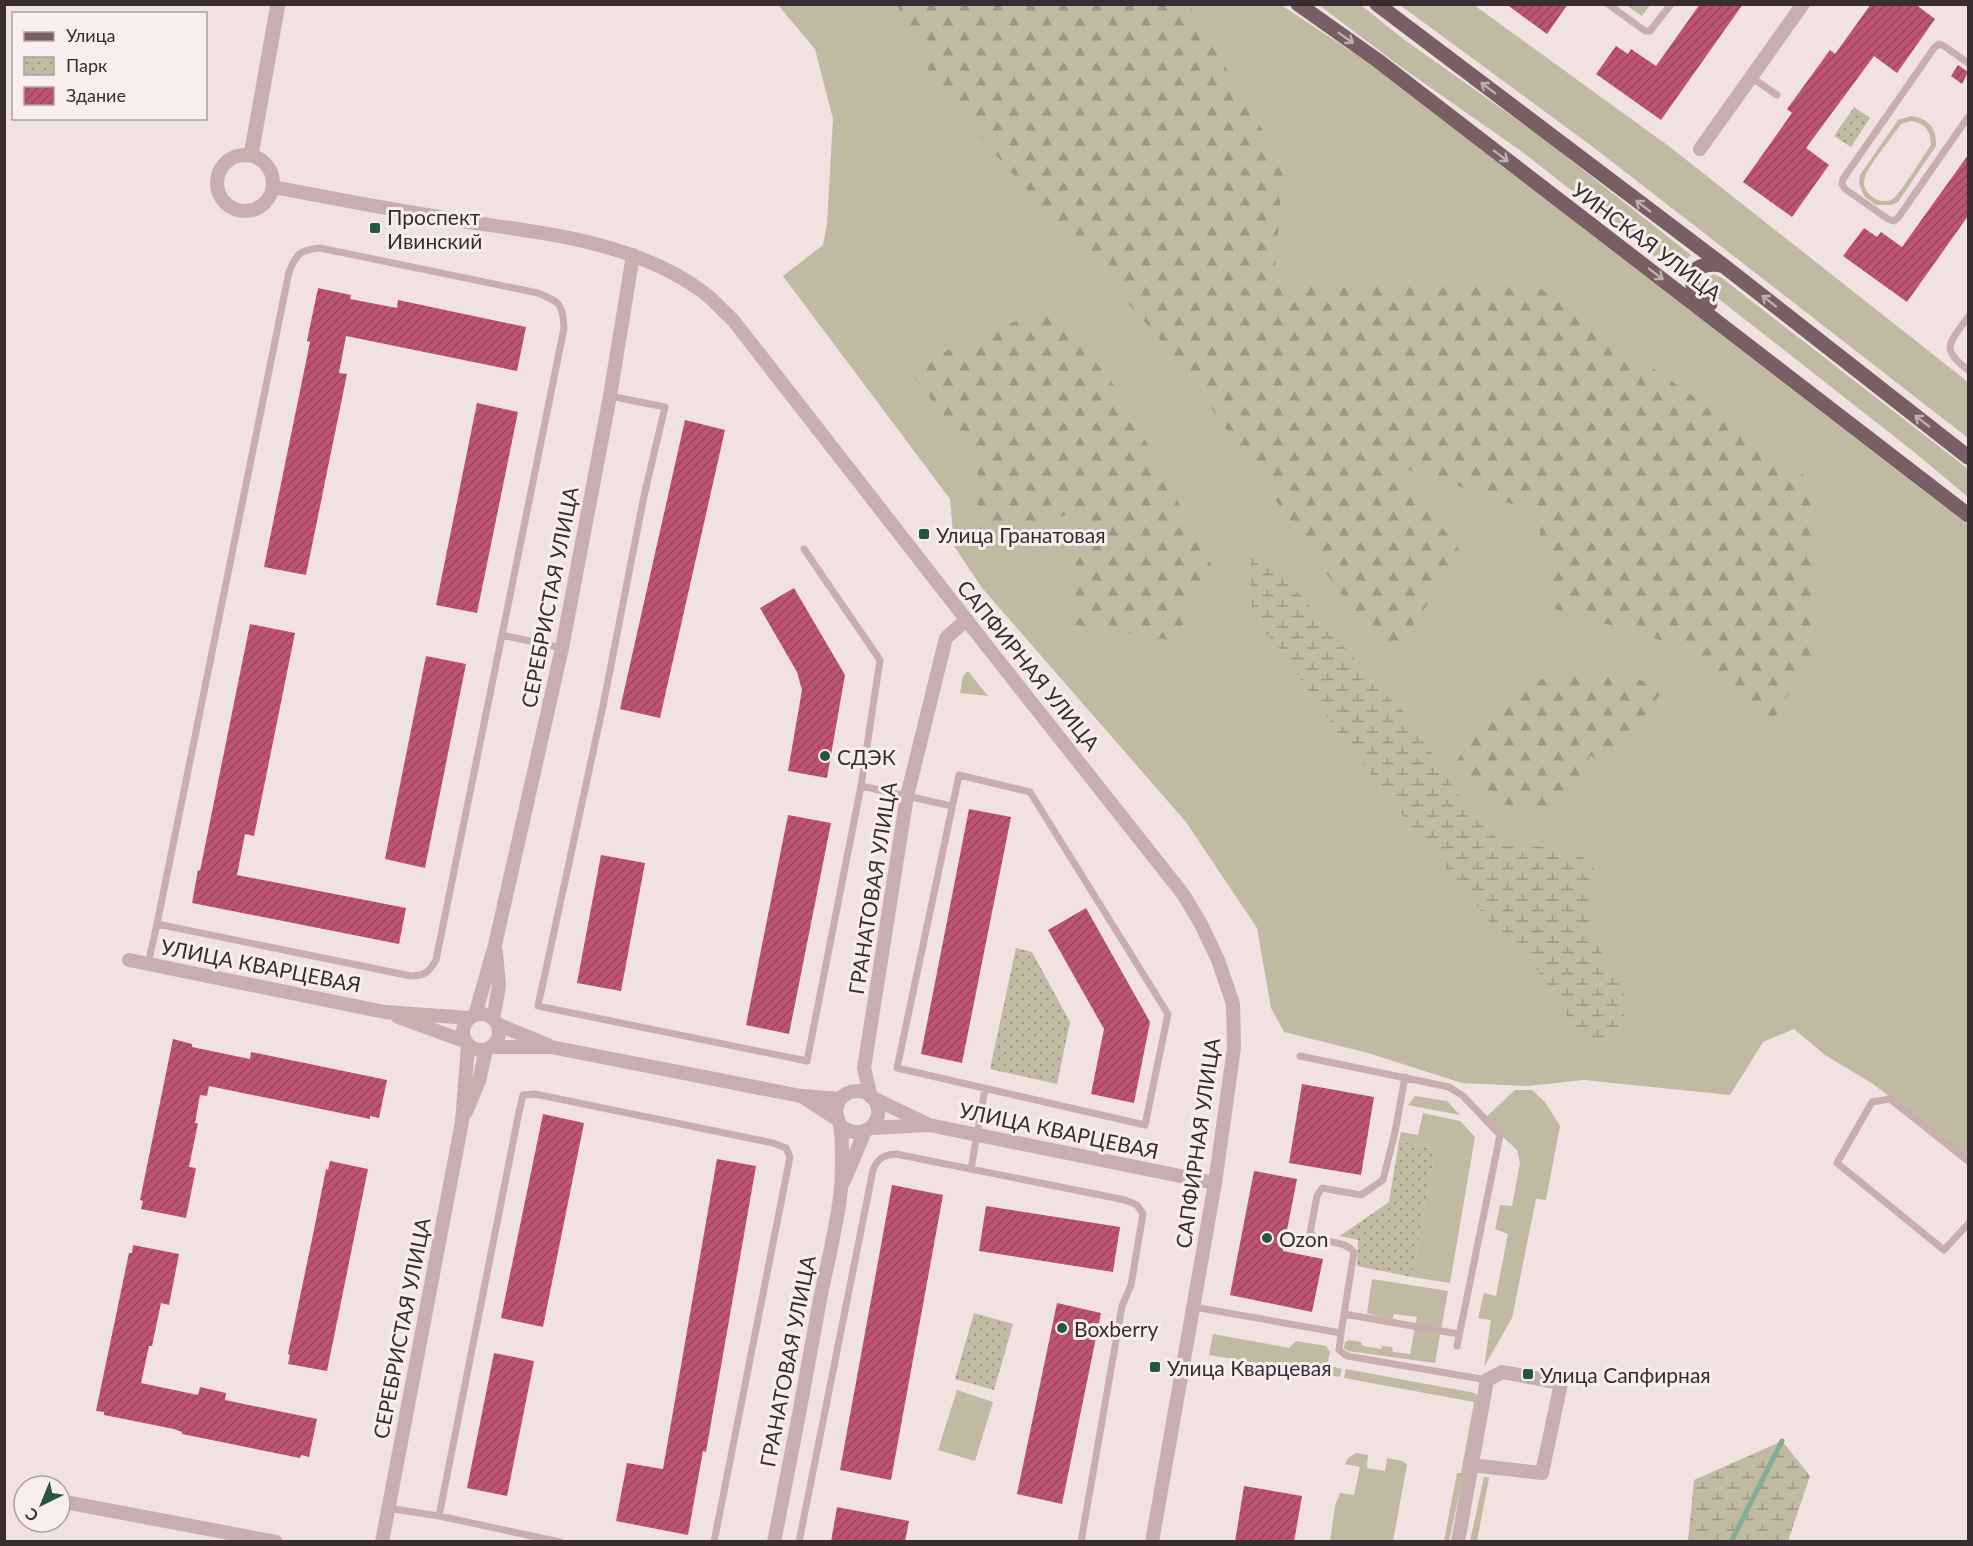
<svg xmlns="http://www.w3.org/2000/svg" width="1973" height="1546" font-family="Lato,sans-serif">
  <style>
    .grass { fill: #c0baa2; fill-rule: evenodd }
    .forest { fill: url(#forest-firs) }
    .wetland { fill: url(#wetland-marsh) }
    .park { fill: url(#park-dots) }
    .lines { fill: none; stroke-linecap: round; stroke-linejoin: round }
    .stream { stroke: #82ad98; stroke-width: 5 }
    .building { fill: url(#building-hatch) }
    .service { stroke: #c9aeb0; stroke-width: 7 }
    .minor { stroke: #c9aeb0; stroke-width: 14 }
    .tertiary { stroke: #c9aeb0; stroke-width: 15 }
    .primary { stroke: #795e63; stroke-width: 15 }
    .oneway { stroke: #bfadaf }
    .poi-dot { fill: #24573f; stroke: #f9eeee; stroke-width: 2 }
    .labels { text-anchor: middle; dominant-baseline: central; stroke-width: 6; stroke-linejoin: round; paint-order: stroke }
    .poi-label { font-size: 21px; fill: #392c2e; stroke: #f9eeee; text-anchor: start }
    .street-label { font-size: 21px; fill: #392c2e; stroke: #f9eeee }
  </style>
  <defs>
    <pattern id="forest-firs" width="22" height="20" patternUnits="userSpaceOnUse" patternTransform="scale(1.5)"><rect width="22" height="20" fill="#c0baa2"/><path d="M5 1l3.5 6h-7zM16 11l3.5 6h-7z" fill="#9d9784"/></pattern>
    <pattern id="wetland-marsh" width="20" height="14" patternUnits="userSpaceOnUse" patternTransform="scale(1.5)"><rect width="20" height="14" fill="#c0baa2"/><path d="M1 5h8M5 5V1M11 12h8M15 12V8" fill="none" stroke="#9d9784"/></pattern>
    <pattern id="park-dots" width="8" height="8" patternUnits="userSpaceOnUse" patternTransform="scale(1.5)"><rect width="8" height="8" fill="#c0baa2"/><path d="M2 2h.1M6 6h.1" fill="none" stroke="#9d9784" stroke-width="1.8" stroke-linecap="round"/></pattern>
    <pattern id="building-hatch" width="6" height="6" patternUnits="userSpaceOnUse" patternTransform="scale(1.5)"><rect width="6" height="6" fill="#bd5472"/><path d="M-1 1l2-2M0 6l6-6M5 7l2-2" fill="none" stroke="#9b465e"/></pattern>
  </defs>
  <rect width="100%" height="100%" fill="#f2e1e1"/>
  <path class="grass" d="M778 5H1281L1366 61 1968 525V1157L1873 1084 1825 1055 1794 1029 1763 1042 1730 1095 1584 1080 1528 1086 1462 1083 1368 1053 1284 1032 1271 1008 1257 928 1186 822 982 588 954 546 950 499 783 276 823 245 827 224 833 119 815 49Z
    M1319 5H1361L1402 38 1540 136 1691 255 1684 261 1679 275 1521 151 1401 67Z
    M1400 5H1474L1670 147 1968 382V438L1597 150Z
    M1626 5H1650L1642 16Z
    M1911 116C1929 118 1937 129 1936 146L1898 202 1891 205H1876L1864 196 1859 183 1860 175 1898 120ZM1911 121C1925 123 1931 131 1931 145 1923 156 1903 190 1894 198 1882 208 1859 193 1865 177 1868 166 1893 136 1901 124Z
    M1714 274 1722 278 1968 469V497L1914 452 1710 292C1705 285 1704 277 1714 274Z
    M968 671 988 696 960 693 963 676Z
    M1515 1090H1532L1545 1102 1560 1126 1546 1200 1536 1199 1512 1318 1484 1367 1491 1320 1478 1318 1484 1293 1496 1296 1508 1234 1495 1229 1500 1205 1512 1206 1520 1163 1517 1150 1484 1119Z
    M1415 1096 1447 1101 1460 1115 1408 1105Z
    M1423 1113 1460 1121 1475 1137 1450 1283 1412 1277 1435 1149 1399 1141 1401 1132 1418 1135Z
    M1372 1279 1448 1291 1435 1363 1348 1351 1344 1348 1345 1342 1349 1340 1361 1342 1363 1346 1381 1349 1382 1346 1392 1347 1393 1352 1410 1354 1417 1317 1394 1314 1392 1320 1367 1313Z
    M1213 1334 1289 1348 1296 1341 1326 1346 1330 1352 1327 1365 1342 1369 1340 1377 1209 1355Z
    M1346 1369 1475 1393 1478 1396 1467 1459 1449 1541H1444L1457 1473H1461L1474 1402 1344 1378Z
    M957 1390 993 1402 975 1461 938 1450Z
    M1356 1453 1368 1455 1367 1468 1385 1471 1387 1458 1403 1461 1407 1465 1393 1541H1330L1335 1506 1340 1493 1354 1495 1360 1467 1345 1464 1348 1458Z
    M1484 1477 1489 1478 1477 1541H1470Z"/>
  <path class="forest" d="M897 5H1185L1192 9 1283 165 1274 285 1533 283 1818 485V647L1766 731 1681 646 1555 609 1536 512 1358 453 1411 487 1461 552 1389 663 1176 357 939 91Z
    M1051 306 1120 393 1212 566 1175 641 1070 624 1080 510 977 546 978 460 907 368Z
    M1610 669 1664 689 1634 730 1617 765 1590 756 1564 807 1489 804 1468 787 1456 763 1474 731 1513 688 1553 676Z"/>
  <path class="wetland" d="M1250 544 1303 598 1379 688 1408 716 1468 810 1504 846 1561 847 1595 863 1589 930 1625 995 1624 1033 1599 1045 1569 1019 1538 971 1502 937 1388 797 1337 731 1278 647 1252 617Z
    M1782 1441 1810 1476 1788 1541H1688L1694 1480Z"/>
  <path class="park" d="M1854 107 1870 118 1851 147 1834 136Z
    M1016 948 1032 952 1070 1022 1057 1084 990 1069Z
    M1399 1141 1435 1149 1412 1277 1357 1266 1358 1240 1340 1236 1389 1202Z
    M974 1313 1013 1324 994 1390 955 1379Z"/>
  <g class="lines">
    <path class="stream" d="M1731 1542 1782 1441"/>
  </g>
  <path class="building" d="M1506 4H1568L1547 34Z
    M1700 4H1743L1661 120 1596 74 1616 46 1628 54 1631 49 1656 66Z
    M1871 4H1915L1935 19 1897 73 1874 56 1806 148 1829 165 1792 217 1743 182 1792 113 1787 109 1830 50 1835 54Z
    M1958 65 1968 72 1962 84 1951 76Z
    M1968 155V216L1907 302 1843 256 1864 228 1877 237 1881 232 1902 247Z
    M318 288 351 295 350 299 397 308 398 300 526 327 517 371 346 336 339 373 347 374 306 575 264 567 310 342 307 341Z
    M477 403 518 412 477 613 436 605Z
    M685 420 725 430 660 718 620 709Z
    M794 588 845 675 827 778 788 771 802 690 797 672 760 608Z
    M250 624 295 633 254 836 245 834 237 875 406 908 399 944 192 903 198 870 200 871Z
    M426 656 466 664 425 868 385 859Z
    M969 809 1011 817 962 1063 921 1054Z
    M788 815 831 823 789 1034 746 1025Z
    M601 855 645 863 621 991 577 983Z
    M1086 908 1150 1022 1134 1103 1091 1094 1104 1029 1048 930Z
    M173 1039 192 1044V1047L250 1059 251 1052 387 1080 379 1118 370 1116V1119L209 1086 207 1096 200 1095 195 1123H198L189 1167 196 1168 186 1218 141 1209 143 1201 140 1200Z
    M1302 1084 1374 1097 1361 1175 1289 1163Z
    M543 1114 584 1123 543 1327 501 1318Z
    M717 1159 756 1166 706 1452 703 1451 688 1535 616 1521 627 1463 663 1469Z
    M330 1161 368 1169 327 1371 288 1364 290 1355 288 1354 315 1225 326 1169 328 1170Z
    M1254 1171 1297 1179 1283 1251 1323 1259 1312 1312 1230 1295Z
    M892 1185 943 1195 891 1480 840 1470Z
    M986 1206 1120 1227 1113 1272 979 1251Z
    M133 1245 179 1254 169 1305 161 1303 152 1346H149L141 1383 198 1395 200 1387 226 1393 225 1400 317 1419 309 1457 301 1455 300 1458 182 1434V1432L174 1429 104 1415V1412L96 1411 129 1253H132Z
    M1057 1303 1101 1313 1062 1504 1017 1494Z
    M494 1353 534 1361 507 1496 467 1488Z
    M1244 1486 1302 1496 1294 1542H1235Z
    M837 1507 909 1521 905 1542H831Z"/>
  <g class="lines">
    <path class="service" d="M1608 4 1645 31H1650L1671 4
      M1968 63 1944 46 1939 44 1934 48 1843 179 1842 184 1845 189 1888 219 1894 221 1898 218 1968 117
      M1751 77 1777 95
      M1968 317C1950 343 1939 348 1968 370
      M610 396 665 407 644 496 603 706 538 1006 807 1061 861 786 880 660 804 549
      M502 635 436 960C429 972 425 976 411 976L157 924 289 272C296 254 300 250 320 248L538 293C560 302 563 304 564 328L502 635 562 648
      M959 775 1030 792 1168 1014 1145 1125 897 1068Z
      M861 786 952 806
      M148 964 157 924
      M1300 1056 1449 1087 1463 1096 1500 1135 1457 1346
      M1968 1161 1890 1099 1872 1102 1837 1163 1944 1250 1968 1224
      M971 1169 985 1089
      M1194 1307 1341 1333 1339 1350 1347 1356 1487 1380
      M1344 1314 1459 1334
      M1341 1333 1354 1252C1343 1238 1321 1246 1310 1233L1317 1196 1322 1188 1361 1195 1383 1180 1395 1132 1405 1077
      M387 1508 439 1516 560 1542
      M439 1516 519 1112 523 1095 535 1094 773 1143 786 1148 790 1157 714 1542
      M799 1542 873 1170C878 1158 883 1155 896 1154L1125 1200 1137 1205 1143 1214 1131 1285 1122 1306 1081 1542"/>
    <path class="minor" d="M1700 149 1803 4
      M217 183a28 28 0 1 1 56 0a28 28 0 1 1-56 0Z
      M273 187C334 199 395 210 456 220 539 233 633 240 703 292 714 300 723 311 733 320L990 650 1183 894 1201 924 1218 960 1233 1004 1234 1048 1215 1183 1152 1542
      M129 960 385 1012 469 1018
      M463 1032a18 18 0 1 1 36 0a18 18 0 1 1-36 0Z
      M475 1015 495 945 562 648 610 396 633 255
      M398 1017 464 1041
      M493 1019 499 986 496 953
      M497 1024 550 1046
      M492 1047H551L801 1096 841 1099
      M803 1097 837 1119
      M466 1112 479 1081 486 1050
      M929 1125 871 1097 864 1068 907 796 946 638 966 620
      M871 1128 929 1125 1215 1183
      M844 1181 865 1131
      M60 1501 276 1542
      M382 1542 462 1122 468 1046
      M774 1542C790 1463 805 1384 819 1305 826 1267 837 1228 841 1189 842 1176 843 1137 840 1125 838 1117 834 1113 838 1104 843 1090 862 1087 872 1097 891 1117 863 1146 840 1125
      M1458 1542 1487 1380 1502 1372 1561 1383 1542 1473 1471 1465"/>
    <path class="tertiary" d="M251 155 278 4"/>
    <path class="primary" d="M1298 4 1377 60 1968 515
      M1377 4 1724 266 1968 457
      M1710 304C1703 299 1694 292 1692 282 1689 265 1712 262 1724 266"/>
  </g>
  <defs><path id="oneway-shaft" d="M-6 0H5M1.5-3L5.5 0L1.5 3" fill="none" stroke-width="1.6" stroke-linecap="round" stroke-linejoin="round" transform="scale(1.5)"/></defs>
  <g class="oneway">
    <use href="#oneway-shaft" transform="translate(1346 38) rotate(35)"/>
    <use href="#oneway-shaft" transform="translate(1488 88) rotate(-143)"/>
    <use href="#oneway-shaft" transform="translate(1501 156) rotate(37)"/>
    <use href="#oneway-shaft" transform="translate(1643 206) rotate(-143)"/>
    <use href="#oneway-shaft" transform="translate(1656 274) rotate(37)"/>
    <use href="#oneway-shaft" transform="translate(1769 301) rotate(-142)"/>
    <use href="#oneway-shaft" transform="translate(1922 421) rotate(-142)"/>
  </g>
  <g class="poi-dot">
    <rect x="369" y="222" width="12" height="12" rx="3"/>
    <rect x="918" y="528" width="12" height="12" rx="3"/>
    <circle cx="825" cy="756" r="6"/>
    <circle cx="1267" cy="1238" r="6"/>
    <circle cx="1062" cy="1328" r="6"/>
    <rect x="1149" y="1361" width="12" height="12" rx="3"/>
    <rect x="1522" y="1368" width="12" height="12" rx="3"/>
  </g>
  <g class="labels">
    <g class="poi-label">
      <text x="387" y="216">Проспект<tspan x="387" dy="24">Ивинский</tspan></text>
      <text x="936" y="534">Улица Гранатовая</text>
      <text x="837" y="756">СДЭК</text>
      <text x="1279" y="1238">Ozon</text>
      <text x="1074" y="1328">Boxberry</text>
      <text x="1167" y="1367">Улица Кварцевая</text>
      <text x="1540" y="1374">Улица Сапфирная</text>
    </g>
    <g class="street-label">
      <text transform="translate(1647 241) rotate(37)">УИНСКАЯ УЛИЦА</text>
      <text transform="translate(549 597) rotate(-79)">СЕРЕБРИСТАЯ УЛИЦА</text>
      <text transform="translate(1029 665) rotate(51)">САПФИРНАЯ УЛИЦА</text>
      <text transform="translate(872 888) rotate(-81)">ГРАНАТОВАЯ УЛИЦА</text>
      <text transform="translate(261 965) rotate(11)">УЛИЦА КВАРЦЕВАЯ</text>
      <text transform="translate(1059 1130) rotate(12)">УЛИЦА КВАРЦЕВАЯ</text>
      <text transform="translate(1197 1143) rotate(-82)">САПФИРНАЯ УЛИЦА</text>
      <text transform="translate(401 1328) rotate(-79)">СЕРЕБРИСТАЯ УЛИЦА</text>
      <text transform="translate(787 1361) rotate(-79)">ГРАНАТОВАЯ УЛИЦА</text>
    </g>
  </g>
  <rect width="1973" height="1546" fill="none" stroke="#392c2e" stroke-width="12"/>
  <rect x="12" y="12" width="195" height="108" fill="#f9eeee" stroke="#aca0a1" stroke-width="1.5"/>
  <rect x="24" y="32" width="30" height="9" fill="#795e63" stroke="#aca0a1" stroke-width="1.5"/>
  <text x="66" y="42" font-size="18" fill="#392c2e">Улица</text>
  <rect x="24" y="57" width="30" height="18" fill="url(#park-dots)" stroke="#aca0a1" stroke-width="1.5"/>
  <text x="66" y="72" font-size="18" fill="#392c2e">Парк</text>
  <rect x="24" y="87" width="30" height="18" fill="url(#building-hatch)" stroke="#aca0a1" stroke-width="1.5"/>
  <text x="66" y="102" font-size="18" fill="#392c2e">Здание</text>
  <g transform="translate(42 1504) rotate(223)"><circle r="28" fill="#f9eeee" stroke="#aca0a1" stroke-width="1.5"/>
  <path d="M0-4.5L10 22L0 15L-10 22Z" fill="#24573f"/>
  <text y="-9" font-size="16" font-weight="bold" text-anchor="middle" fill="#392c2e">С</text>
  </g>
</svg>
